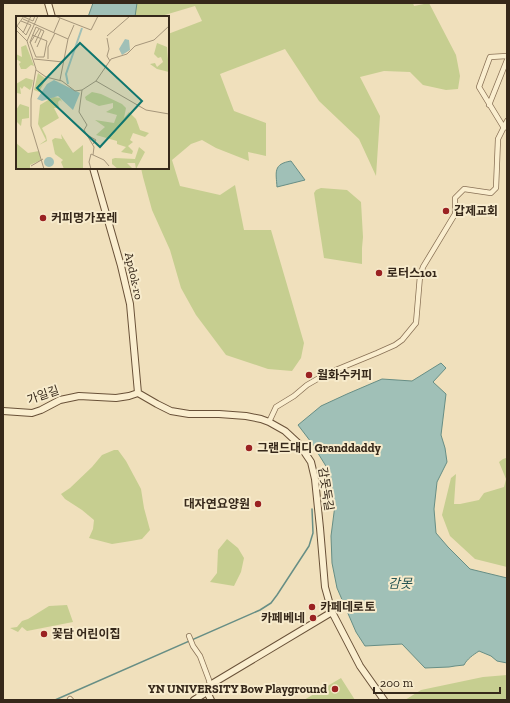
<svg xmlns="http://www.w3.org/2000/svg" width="510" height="703" font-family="'Zilla Slab','Noto Sans KR',serif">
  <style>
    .green { fill: #c6ce90 }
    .water { fill: #a0c0b7; stroke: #678e85 }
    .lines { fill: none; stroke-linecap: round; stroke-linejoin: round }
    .stream { stroke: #678e85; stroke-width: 1.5 }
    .street-casing { stroke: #887055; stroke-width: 6 }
    .secondary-casing { stroke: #695138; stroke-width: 8 }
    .street { stroke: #faeecf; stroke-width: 4.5 }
    .secondary { stroke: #faeecf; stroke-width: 6 }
    .poi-dot { fill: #9a2222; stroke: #f7ebcc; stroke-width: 1.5 }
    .labels { text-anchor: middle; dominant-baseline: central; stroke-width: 4; stroke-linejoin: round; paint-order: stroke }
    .poi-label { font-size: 12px; font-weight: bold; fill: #36281a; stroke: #f7ebcc; text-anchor: start }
    .street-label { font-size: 12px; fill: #36281a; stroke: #f7ebcc }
    .water-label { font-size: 13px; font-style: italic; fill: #295754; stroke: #f7ebcc }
    .inset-river { fill: none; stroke: #a0c0b7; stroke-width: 2 }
    .inset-road { fill: none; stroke: #a6967b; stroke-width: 1 }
    .view { fill: #0f766e; fill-opacity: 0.15; stroke: #0f766e; stroke-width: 2 }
    .inset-edge { fill: none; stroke: #36281a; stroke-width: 2 }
  </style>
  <rect width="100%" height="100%" fill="#f0e0bc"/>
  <path class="green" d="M134 3H413L414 6 429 3 456 55 460 76 458 89 446 90 423 85 410 72 384 71 360 77 380 116 376 176 359 139 319 101 285 49 220 74 234 111 266 123V156L248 152 249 161 216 148 202 140 191 144 172 160 180 186 220 195 235 185 244 230H271L304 343 301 358 292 371 268 369 226 355 196 315 181 288 170 250 152 210 143 177 141 168H168V34L202 21 195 6 158 17H135Z
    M321 188 347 190 361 202 363 237 362 248V264L324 258 314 193 316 190Z
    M114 450H118L126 461 141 489 144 508 150 530 142 539 131 541 112 544 89 538 93 529 94 520 82 510 65 499 61 494 70 488 92 467 102 455Z
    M506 458 507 459V567L475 559 450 536 442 515 451 478 456 474 454 504H460L479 500 484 493 504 487 506 479 499 462 503 459Z
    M227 539 238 548 244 558 241 572 234 586 210 582 217 573 218 550Z
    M67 605 73 622 27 631 22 627 18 632 10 628 17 627 22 621 28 619 49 606Z
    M507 675V700H405L421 690 483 677Z
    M341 678 355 700H304Z"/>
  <path class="water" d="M93 3H137L135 17H88Z
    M291 161 305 180 277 187C276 172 273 164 291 161Z
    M441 363 446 368 433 382 446 394 441 435 445 448 447 462 437 482 434 509 436 533 448 547 470 569 507 578V663L497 661 491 656 479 651C473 655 467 659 464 665L455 666 449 667 425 668 402 644 365 646 356 632 337 588 332 563 331 536 335 505 329 471 311 442 298 425 321 406 347 394 382 379 412 381Z"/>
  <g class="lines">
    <path class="stream" d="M325 494 333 491
      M55 700 260 610 271 603 277 595 309 546 313 533 312 509"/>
    <g class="street-casing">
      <path id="street" d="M489 105 507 60
        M504 128 479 87 490 57 507 56
        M269 422 276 407 294 396 307 385 326 374 377 353 395 345 402 340 416 323 420 276 423 267 455 214V198L464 189 491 193 496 188 498 139 507 121
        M189 636 193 646 200 656 209 680 210 685
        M70 699 71 700"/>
    </g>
    <g class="secondary-casing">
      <path id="secondary" d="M48 3 52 17
        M93 168 121 266 130 304 138 393
        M138 393 157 404 171 411 189 414H219L246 416 261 419 269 422 285 431 299 444 311 462 315 479 320 528 325 587 332 612 360 666 384 700
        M3 411 32 413 41 410 60 400 79 396 116 398 129 396 138 393
        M207 692 210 685 332 612
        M207 692 211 700
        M194 700 207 692"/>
    </g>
    <use href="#street" class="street"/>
    <use href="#secondary" class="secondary"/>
  </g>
  <g class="poi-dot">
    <circle cx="446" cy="211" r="4"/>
    <circle cx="43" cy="218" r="4"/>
    <circle cx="379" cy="273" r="4"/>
    <circle cx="309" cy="375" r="4"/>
    <circle cx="249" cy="448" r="4"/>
    <circle cx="258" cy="504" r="4"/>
    <circle cx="312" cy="607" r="4"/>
    <circle cx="313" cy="618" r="4"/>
    <circle cx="44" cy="634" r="4"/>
    <circle cx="335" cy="689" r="4"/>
  </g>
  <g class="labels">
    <g class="poi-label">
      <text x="454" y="211">갑제교회</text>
      <text x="51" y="218">커피명가포레</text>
      <text x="387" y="273">로터스101</text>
      <text x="317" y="375">월화수커피</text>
      <text x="257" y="448">그랜드대디 Granddaddy</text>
      <text x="250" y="504" text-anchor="end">대자연요양원</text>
      <text x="320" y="607">카페데로토</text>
      <text x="305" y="618" text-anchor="end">카페베네</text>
      <text x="52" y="634">꽃담 어린이집</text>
      <text x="327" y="689" text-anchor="end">YN UNIVERSITY Bow Playground</text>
    </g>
    <g class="street-label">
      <text transform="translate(134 276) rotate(77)">Apdok-ro</text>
      <text transform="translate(43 395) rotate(-19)">가일길</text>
      <text transform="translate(326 489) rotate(81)">감못둑길</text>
    </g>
    <g class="water-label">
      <text x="400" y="583">감못</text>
    </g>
  </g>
  <g transform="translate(16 16)">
    <rect width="153" height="153" fill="#f0e0bc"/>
    <path d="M141 27 151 31 153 56 141 53 134 48 139 47 141 51 147 46 145 41 142 42 138 38ZM10 29 18 50 15 49 10 53H5L3 48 5 46 0 43V38L6 41 5 31ZM22 57 30 63 23 76 18 74ZM10 62 17 64 16 70 14 74 8 70 6 73 4 71 5 78 1 77 0 82V68ZM76 76 85 78 106 88 110 92 108 102 113 96 120 103 124 114 133 117 129 121 117 117 114 124 117 126 112 130 117 135 116 138 105 136 110 131 101 128V125L80 119 89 111 79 104 98 107 101 99 90 96 97 92V87L83 90 70 84 69 81ZM37 81 44 82 46 86 44 84 42 86 43 92H38L43 102 26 112 30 120 31 125 23 129 30 124 22 108 24 89ZM4 88 13 91V102L6 103 5 110 0 105V94ZM45 118 57 137 67 129V153H48L45 146 47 144 39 138 36 124 39 122 46 123ZM0 127 12 137 23 135 25 144 14 149V153H0ZM123 131 129 136 120 153 119 147H111L117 153H102L96 148V143L99 142 119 143Z" fill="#c6ce90"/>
    <path d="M109 23 113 24 114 34 106 39 103 33ZM38 64 64 77 57 94 42 80 26 85 21 83 31 68ZM28 146a5 5 0 1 1 10 0a5 5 0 1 1-10 0Z" fill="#a0c0b7"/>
    <path class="inset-river" d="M52 68 50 58 66 12"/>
    <path class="inset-road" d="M39 0 75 14 82 0M8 1 17 5 19 0M7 3 52 23M5 5 15 9 10 19 1 10 8 0M0 14 11 25 20 53 15 83V110L28 153M28 15 20 11 14 26 20 41H28L31 25M38 16 44 2M7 17 15 0M16 19 31 25M91 20 114 0M91 22 93 33 91 40 94 45M11 25 22 0M14 27 23 13M19 27 25 14M21 31 28 15M18 43 47 46M32 43V31L39 17M20 54 30 61 46 65 59 75 66 74 80 65 95 43 111 38 119 30 138 24 153 10M44 64 52 23 58 9M80 65 130 94 153 98M66 74 63 96 71 109 68 114 78 131 77 139M73 120 80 124 77 128M15 150 27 143M75 153 73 146 75 138 88 144 93 150"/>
    <path class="view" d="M64 27 126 85 84 131 21 72Z"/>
    <rect width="153" height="153" class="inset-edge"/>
  </g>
  <rect width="510" height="703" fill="none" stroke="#36281a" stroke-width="8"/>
  <path d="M374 687v6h126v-6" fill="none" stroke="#36281a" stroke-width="2"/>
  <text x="380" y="687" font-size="12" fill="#36281a" stroke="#f7ebcc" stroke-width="3" paint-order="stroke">200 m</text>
</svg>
